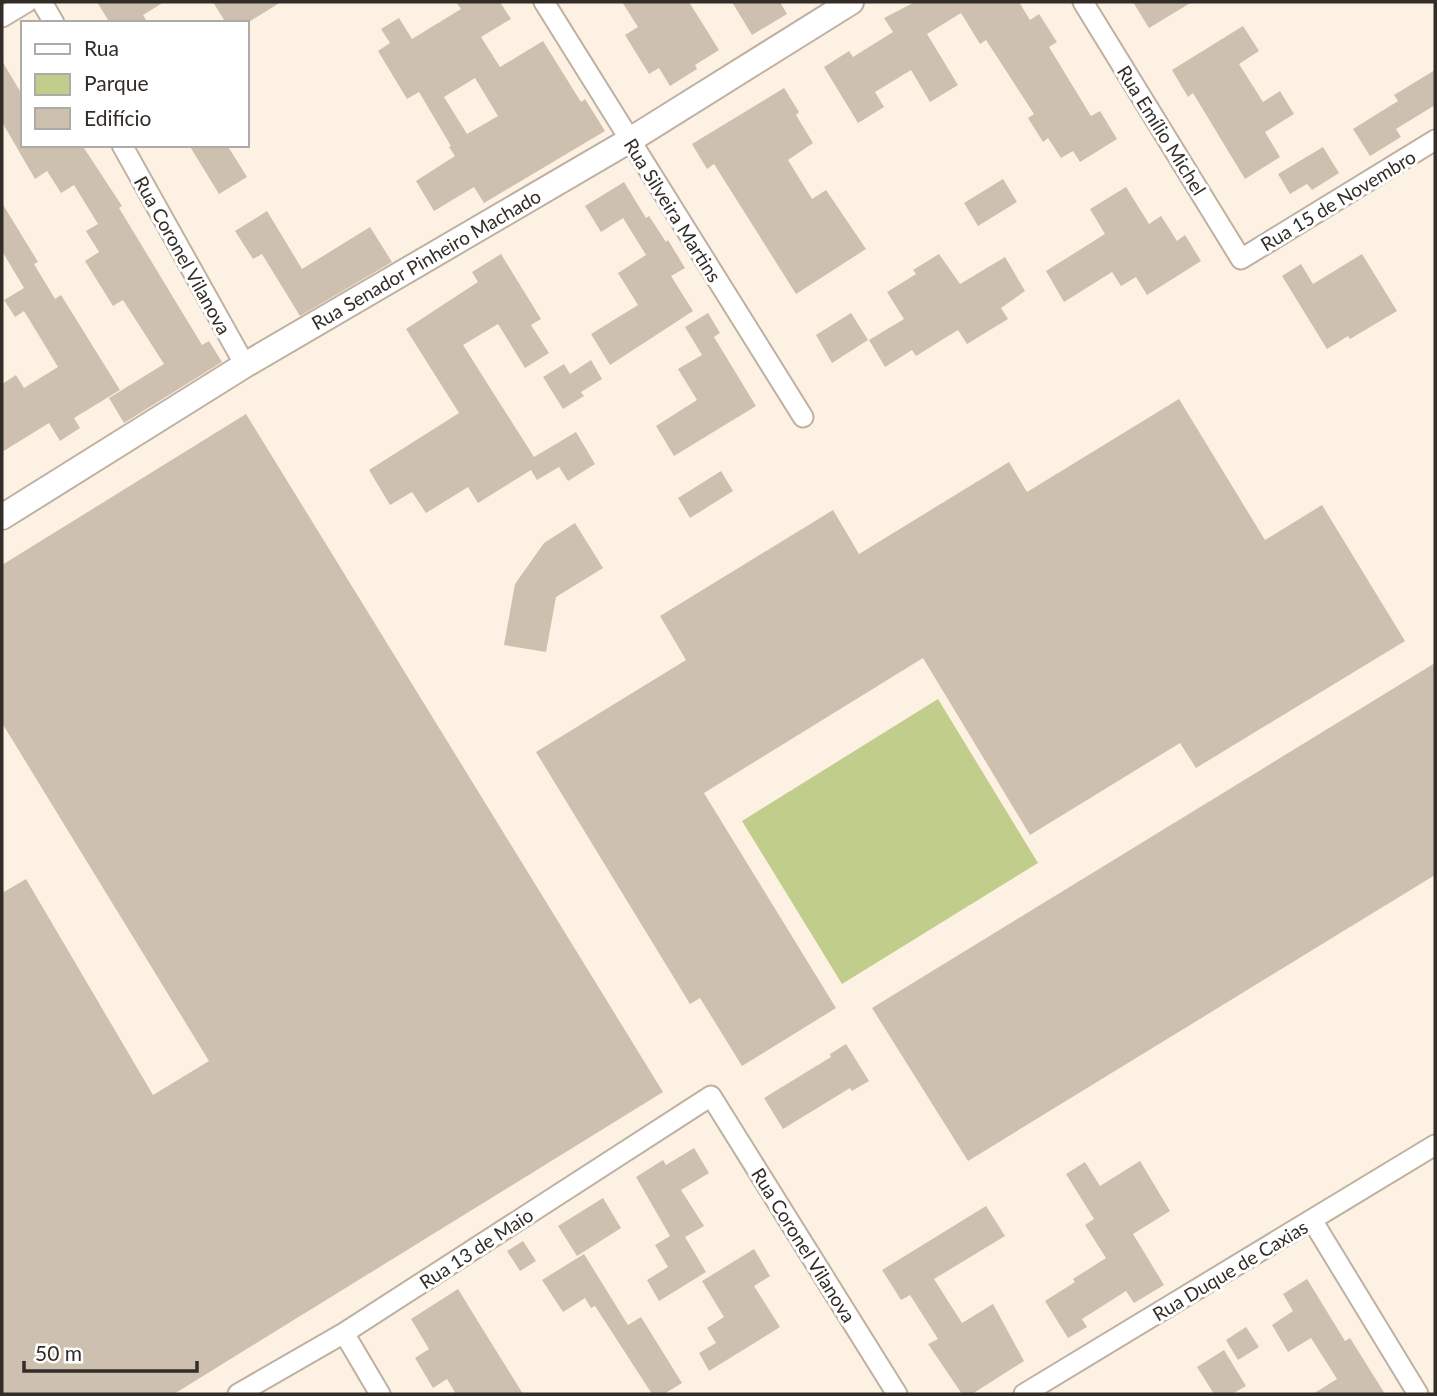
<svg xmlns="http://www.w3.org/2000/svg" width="1437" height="1396" font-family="Lato,sans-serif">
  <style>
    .green { fill: #c1cd8b }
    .building { fill: #cec0af; fill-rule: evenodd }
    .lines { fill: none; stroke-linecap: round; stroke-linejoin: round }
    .minor-casing { stroke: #bfb1a0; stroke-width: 23 }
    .tertiary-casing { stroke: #bfb1a0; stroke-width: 28 }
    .minor { stroke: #fff; stroke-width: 19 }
    .tertiary { stroke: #fff; stroke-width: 24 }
    .labels { text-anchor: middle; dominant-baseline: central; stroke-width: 6; stroke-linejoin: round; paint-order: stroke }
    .street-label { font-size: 19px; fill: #322d26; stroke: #fff }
  </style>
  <rect width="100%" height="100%" fill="#fdf1e3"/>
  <path class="green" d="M938 699 1038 863 842 984 742 821Z"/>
  <path class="building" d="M97 2H164L143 15 148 23H110Z
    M213 2H281L247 23H226Z
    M456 2H500L511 19 481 37 500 67 543 41 581 102 585 99 605 131 484 203 474 187 434 211 416 181 455 156 449 147 451 146 419 92 407 99 378 51 390 43 381 29 399 18 412 39 461 9ZM475 78 498 116 467 134 444 97Z
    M622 2H689L719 50 695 65 697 69 670 86 659 68 649 74 625 35 638 27Z
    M732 2H780L787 14 752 35Z
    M915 2H1019L1030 20 1039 14 1057 42 1049 47 1091 116 1100 111 1117 139 1080 162 1073 151 1061 158 1048 138 1043 142 1028 118 1034 114 986 40 980 44 961 13 927 34 958 85 930 102 911 70 875 92 884 107 858 123 824 67 849 51 853 57 893 32 884 18Z
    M1133 2H1192L1149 28Z
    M1243 26 1259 51 1239 64 1263 102 1280 91 1294 114 1265 132 1280 157 1245 179 1193 93 1188 97 1172 70Z
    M2 61 23 96V145H82L122 206 119 208 202 345 209 341 222 362 124 423 109 398 164 364 123 300 113 306 85 261 99 252 86 231 98 224 74 185 61 193 47 171 35 179 2 122Z
    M1435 70V105L1396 129 1401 137 1370 156 1353 129 1398 101 1394 95Z
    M784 88 799 112 796 115 813 143 788 160 812 199 826 190 866 249 796 294 714 164 707 169 692 144Z
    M189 145H227L247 177 219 194Z
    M1323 147 1339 173 1312 190 1307 184 1290 194 1278 174Z
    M1003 179 1017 202 978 226 964 203Z
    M624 182 646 218 649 216 666 242 668 240 685 268 671 276 693 311 610 365 591 334 638 305 618 273 646 255 623 218 601 232 585 206Z
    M1126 187 1149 224 1161 216 1177 241 1185 235 1201 261 1147 295 1136 277 1121 286 1112 272 1064 302 1046 271 1105 234 1090 209Z
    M2 203 38 262 34 264 55 299 61 295 120 390 74 418 80 428 60 441 49 423 2 452V384L16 375 24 388 58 367 24 311 15 317 4 300 24 288 2 251Z
    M267 211 302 269 370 227 392 262 300 316 262 254 253 259 235 231Z
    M501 254 541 319 531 325 549 353 525 368 498 324 463 345 534 457 576 432 595 464 568 481 559 467 537 480 531 470 478 503 468 487 426 513 412 492 390 505 369 470 459 413 406 329 478 282 472 272Z
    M939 254 960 284 1005 257 1025 291 1001 308 1008 319 967 344 958 330 916 356 912 350 885 367 869 340 904 319 887 292 916 274 913 270Z
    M1362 254 1397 311 1350 339 1348 336 1327 349 1282 276 1301 264 1313 284Z
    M708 313 720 333 714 337 756 406 674 456 656 426 697 400 678 369 702 355 685 327Z
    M851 313 868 340 832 363 816 335Z
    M591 360 602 379 581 392 584 396 563 409 543 377 564 364 570 374Z
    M1179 399 1265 540 1322 505 1405 641 1196 768 1180 743 1030 835 923 658 704 793 836 1008 742 1066 700 998 690 1004 536 752 686 660 660 616 833 510 859 554 1009 462 1027 492Z
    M246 414 663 1092 174 1394H2V893L26 879 153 1095 209 1061 2 723V565Z
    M721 471 733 491 690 518 678 498Z
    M575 523 603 568 556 597 546 652 504 645 515 584 544 543Z
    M1435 663V875L968 1161 872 1008Z
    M846 1044 869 1081 852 1091 850 1088 783 1129 764 1098 831 1057 830 1054Z
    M694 1148 709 1173 681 1190 704 1226 685 1237 706 1272 659 1301 647 1280 668 1267 655 1245 670 1236 636 1177 663 1160 666 1165Z
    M1140 1161 1170 1211 1133 1234 1164 1285 1134 1303 1126 1291 1082 1319 1087 1327 1068 1338 1045 1301 1075 1282 1073 1279 1106 1258 1085 1225 1094 1219 1066 1174 1085 1162 1100 1186Z
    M603 1198 621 1228 577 1256 558 1226Z
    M986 1206 1005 1236 934 1279 962 1323 993 1304 1024 1361 972 1394H962L928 1344 938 1339 910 1295 901 1300 882 1270Z
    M523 1241 536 1261 520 1271 507 1251Z
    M754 1249 770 1276 754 1286 780 1327 709 1371 699 1353 716 1343 707 1328 724 1317 702 1281Z
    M584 1254 628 1325 641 1317 682 1383 664 1394H652L595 1306 591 1308 585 1298 563 1312 542 1280Z
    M1307 1279 1345 1341 1350 1338 1385 1394H1313L1337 1379 1311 1338 1288 1352 1272 1325 1293 1311 1283 1294Z
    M458 1289 477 1320 523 1394H456L447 1379 433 1388 415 1358 429 1349 411 1319Z
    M1246 1327 1259 1347 1238 1360 1226 1340Z
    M1224 1350 1246 1386 1232 1394H1214L1197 1367Z"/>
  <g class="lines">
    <g class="minor-casing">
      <path id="minor" d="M42 2 54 23
        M544 2 803 417
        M1083 2 1241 259 1435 140
        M2 17 27 2
        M122 145 245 365
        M1312 1220 1418 1394
        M344 1333 380 1394
        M238 1394 344 1333 711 1096 897 1394
        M1024 1394 1435 1145"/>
    </g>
    <g class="tertiary-casing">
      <path id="tertiary" d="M2 517 245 365 630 140 851 2"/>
    </g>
    <use href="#minor" class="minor"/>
    <use href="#tertiary" class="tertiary"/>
  </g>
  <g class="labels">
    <g class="street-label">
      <text transform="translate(1162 130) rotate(58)">Rua Emílio Michel</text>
      <text transform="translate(1338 200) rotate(-31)">Rua 15 de Novembro</text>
      <text transform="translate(673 210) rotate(58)">Rua Silveira Martins</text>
      <text transform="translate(183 255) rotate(61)">Rua Coronel Vilanova</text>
      <text transform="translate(426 259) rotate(-30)">Rua Senador Pinheiro Machado</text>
      <text transform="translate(804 1245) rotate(58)">Rua Coronel Vilanova</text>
      <text transform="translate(476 1248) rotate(-33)">Rua 13 de Maio</text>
      <text transform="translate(1230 1270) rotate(-31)">Rua Duque de Caxias</text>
    </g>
  </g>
  <rect width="1437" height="1396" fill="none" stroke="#322d26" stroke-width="7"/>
  <rect x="21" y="21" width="228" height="126" fill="#ffffff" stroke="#adaba8" stroke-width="2"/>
  <rect x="35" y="44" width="35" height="10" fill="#ffffff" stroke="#adaba8" stroke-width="2"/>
  <text x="84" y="56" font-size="21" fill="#322d26">Rua</text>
  <rect x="35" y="74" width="35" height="21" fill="#c1cd8b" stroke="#adaba8" stroke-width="2"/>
  <text x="84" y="91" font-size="21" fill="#322d26">Parque</text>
  <rect x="35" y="108" width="35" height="21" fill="#cec0af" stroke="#adaba8" stroke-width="2"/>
  <text x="84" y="126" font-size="21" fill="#322d26">Edifício</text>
  <path d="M24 1361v10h173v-10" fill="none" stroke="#322d26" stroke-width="3.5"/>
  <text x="35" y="1361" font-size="21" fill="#322d26" stroke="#ffffff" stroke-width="5" paint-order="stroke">50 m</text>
</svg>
